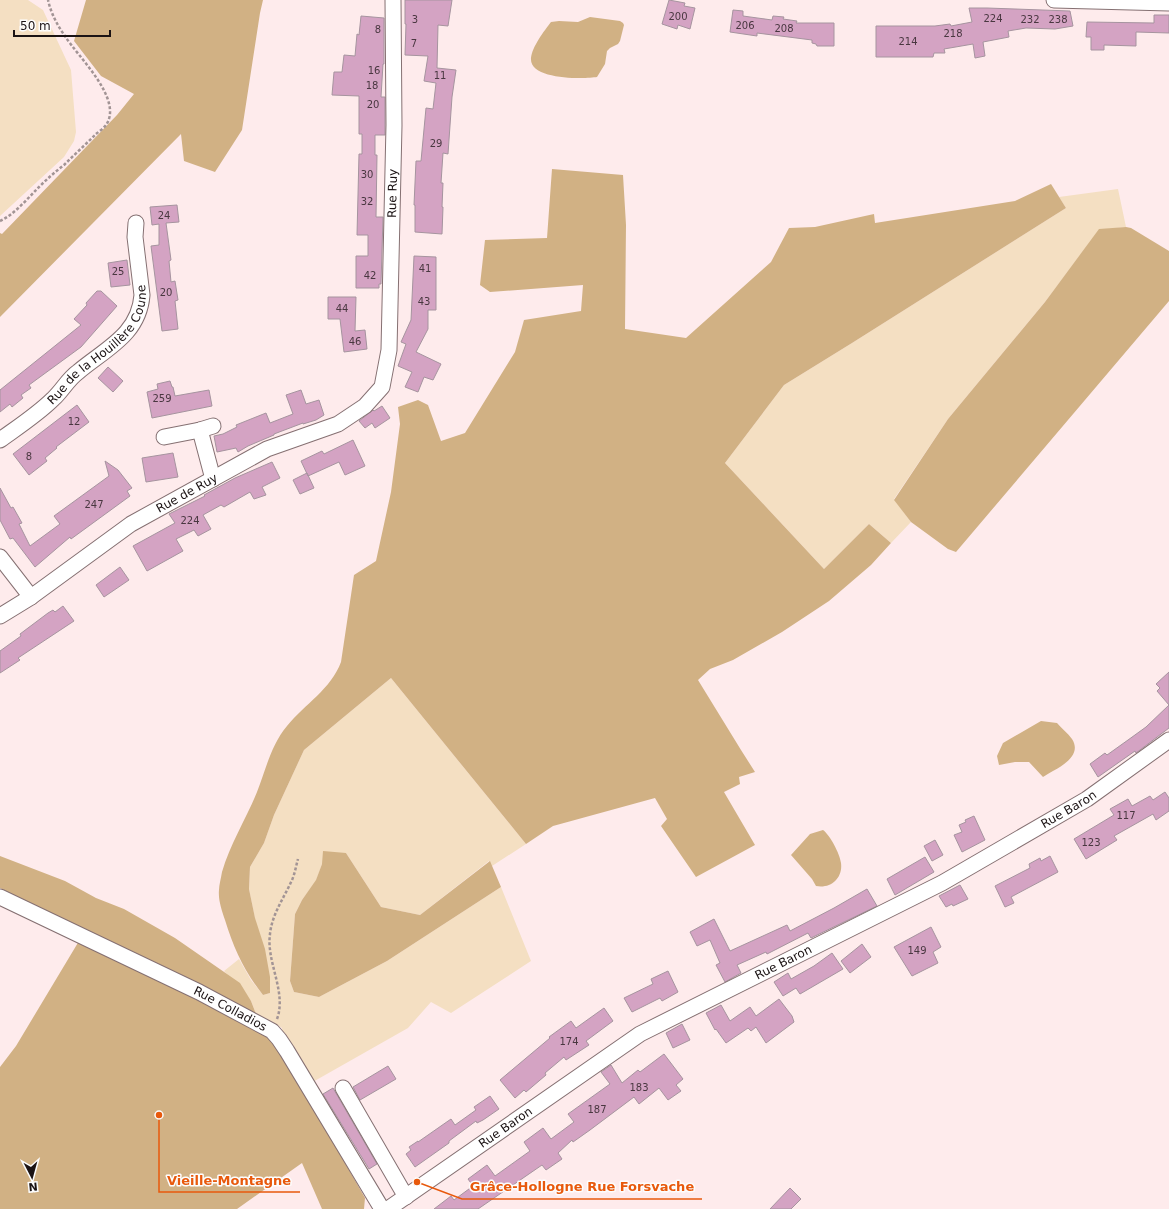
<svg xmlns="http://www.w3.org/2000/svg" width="1169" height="1209" font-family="'DejaVu Sans',sans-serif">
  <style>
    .green { fill: #f4dfc2 }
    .forest { fill: #d1b184 }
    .building { fill: #d4a3c3; stroke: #a6949f }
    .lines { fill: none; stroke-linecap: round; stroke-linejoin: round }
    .minor-casing { stroke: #857072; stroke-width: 17 }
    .path { stroke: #a29495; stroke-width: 2.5; stroke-dasharray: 3 2; stroke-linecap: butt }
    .minor { stroke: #fff; stroke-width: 15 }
    .labels { text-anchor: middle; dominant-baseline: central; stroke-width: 3; stroke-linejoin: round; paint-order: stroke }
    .number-label { font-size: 10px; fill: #493740 }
    .street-label { font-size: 12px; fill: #1b1314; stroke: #fdfdfd }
    .leader { fill: none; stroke: #e8590c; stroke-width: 1.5 }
    .callout-dot { fill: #e8590c; stroke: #fdfdfd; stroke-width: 1.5 }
    .callout-label { font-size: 13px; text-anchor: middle; font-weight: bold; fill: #e8590c; stroke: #fdfdfd; stroke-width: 3; stroke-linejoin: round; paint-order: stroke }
  </style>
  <rect width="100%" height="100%" fill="#feebec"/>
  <path class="green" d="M0 0H28L43 10 71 70 76 132 74 141 64 157 0 216Z
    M1118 189 1126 227 1099 230 1045 302 948 419 894 499 911 522 891 543 869 524 824 569 725 463 784 385 852 343 1066 208 1059 197Z
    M391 678 526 844 492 866 489 861 420 915 381 907 346 853 322 864 316 881 302 900 295 914 290 981 294 992 319 997 387 961 501 887 531 961 451 1013 431 1002 408 1028 311 1083 283 1036 282 1028 273 1022 256 1014 251 1001 224 971 239 959 251 980 263 995 270 993 249 889 250 867 264 843 274 815 304 750Z"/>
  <path class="forest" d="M86 0H263L260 13 242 130 215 172 184 161 181 134 0 317V233L2 234 117 115 134 94 101 76 74 41Z
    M590 17 620 21 623 23 624 25 620 41 618 44 610 48 607 51 605 64 597 77C584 79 529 80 531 58 532 47 544 31 551 22L559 21 578 22Z
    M552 169 623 175 626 225 625 329 686 338 771 262 789 228 815 227 874 214 875 223 1015 201 1051 184 1066 208 852 343 784 385 725 463 824 569 869 524 891 543 871 565 829 601 782 632 733 660 710 669 698 680 741 750 755 772 739 777 740 784 724 792 755 845 696 877 661 826 667 819 655 798 553 826 526 844 391 678 304 750 274 815 264 843 250 867 249 889 255 918 265 949 270 977V993L263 995C244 971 234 949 225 920 222 911 218 900 219 890 219 885 221 878 222 872 230 844 246 819 257 792 266 769 271 745 287 726 305 704 331 689 341 662L354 575 376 561 391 492 400 424 398 407 418 400 428 405 441 441 465 433 515 352 524 320 581 311 583 285 490 292 480 285 485 240 547 238Z
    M1126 227 1131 228 1169 251V301L956 552 948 549 911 522 894 500 948 419 1045 302 1099 229Z
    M1041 721 1057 723C1061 728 1068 733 1072 739 1084 758 1055 769 1043 777L1029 762H1015L999 765 997 756 1003 743Z
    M823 830C830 835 840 854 841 863 843 878 831 889 816 886L812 879 791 855 810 834Z
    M323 851 346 853 381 907 420 915 490 861 501 887 387 961 319 997 294 992 290 981 295 914 302 900 316 880 322 864Z
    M0 856 65 881 96 898 124 909 175 938 240 983 251 1001 256 1014 190 979 121 946 60 918 0 888Z
    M79 941 263 1031 282 1052 365 1198 364 1209H322L302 1163 237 1209H0V1067L16 1046Z"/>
  <path class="building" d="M405 0H452L448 26 438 25 437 68 456 70 452 97 448 154 443 153 441 183H443L442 207H443L442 234 415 232V205H414L416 161H421L426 108 433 109 436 83 424 81 428 56 405 55 406 24H405Z
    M669 0 685 3 684 6 695 8 690 29 678 25 677 29 662 24Z
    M969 8H987L1070 11 1073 26 1055 29 1026 28 1008 31 1009 37 983 42 985 56 975 58 973 44 944 49 945 53H934L933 57H876V26H935L950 24 951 26 972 22Z
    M733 10 743 11V16L772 20 773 16 784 17 783 19 797 21 796 23H834V46H817L816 44 812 43V40L757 33V36L730 32Z
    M1154 15H1169V33L1136 32V46L1104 45V50H1091V37H1086L1087 22 1154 23Z
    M361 16 384 18V64H383L381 97H385V135H375V155H377L376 217H383L381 284H379V288H356V256H368V235H357L359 154H362V134H359V96L332 95 334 72H342L344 55 355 56 357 34 359 35Z
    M177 205 179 222 166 223 171 260 169 261 171 282 175 281 178 300 175 301 178 329 162 331 151 246 159 245V224L152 225 150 207Z
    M414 256 436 257V310H428V329L416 352 441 364 433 380 424 377 418 392 405 387 412 372 398 366 406 344 401 342 411 320Z
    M127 260 130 285 111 287 108 263Z
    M97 291H101L117 306 81 347 29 385 31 388 21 395 23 398 12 407 10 404 0 412V390L81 325 74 319 87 305 86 303Z
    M328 297H356L355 331 365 330 367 349 344 352 340 319H328Z
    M108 367 123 381 113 392 98 378Z
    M170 381 172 387H173L175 396 209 390 212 406 152 418 147 392 158 389 157 384Z
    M301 390 306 404 319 400 324 415 316 420 303 424V423L274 434V435L248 446 238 452 236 448 217 452 214 436 223 434 237 427 236 425 266 413 270 423 293 414 286 395Z
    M77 405 89 422 56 447 57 448 45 458 47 461 29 475 13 454Z
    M382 406 390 418 375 428 372 423 365 428 359 421 373 410 374 411Z
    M353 440 365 466 345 475 339 462 308 476 301 461 322 451 324 454Z
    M173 453 178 477 146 482 142 458Z
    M105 461 118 470 132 488 127 491 130 496 71 539 70 537 35 567 13 538 10 539 0 520V488L11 508 13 507 22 523 19 524 30 546 60 524 54 516 109 476Z
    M272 462 280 478 262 487 266 495 254 499 250 492 224 507 221 505 203 515 211 529 198 536 194 530 176 539 183 551 147 571 133 546 175 523 169 514 205 496 204 495 235 478Z
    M307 473 314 488 300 494 293 480Z
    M120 567 129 580 104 597 96 585Z
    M63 606 74 621 18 658 20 660 0 673V651L21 636 20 634 48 613 53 610 55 612Z
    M1169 672V728L1136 753 1135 751 1098 777 1090 764 1105 753 1107 755 1128 740 1146 727 1169 705 1157 691 1160 688 1156 684Z
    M1165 792 1169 798V811L1156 820 1153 814 1114 836 1117 840 1086 859 1074 839 1114 815 1110 809 1128 799 1132 806 1150 796 1153 800Z
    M974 816 985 840 962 852 954 835 962 832 959 825 966 822 965 820Z
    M935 840 943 855 932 861 924 846Z
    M1050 856 1058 872 1011 897 1014 903 1005 907 995 886 1030 868 1029 864 1040 858 1041 861Z
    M925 857 934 872 895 895 887 879Z
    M960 885 968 899 953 906 952 904 946 907 939 896Z
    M867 889 877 906 811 938 808 933 767 954 766 952 737 965 741 973 725 982 716 965 720 963 710 940 697 946 690 932 714 919 730 951 787 925 790 931 834 908Z
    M931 927 941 947 933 952 938 963 912 976 894 947Z
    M862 944 871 957 850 973 841 961Z
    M832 953 843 969 800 994 796 988 783 996 774 982 788 973 791 979 814 966Z
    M668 971 678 992 662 1001 660 998 632 1012 624 998 653 984 651 979Z
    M779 999 792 1016 794 1022 766 1043 756 1027 751 1031 748 1028 726 1043 716 1029 715 1030 706 1013 721 1005 730 1021 750 1007 756 1016Z
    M604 1008 613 1021 586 1041 589 1045 566 1060 564 1057 545 1073 546 1075 526 1092 524 1090 515 1098 500 1080 550 1038 549 1037 571 1021 576 1028Z
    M682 1024 690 1040 673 1048 666 1033Z
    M664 1054 683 1079 676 1085 681 1091 668 1100 659 1088 639 1104 634 1097 590 1130 573 1142 572 1140 558 1153 562 1159 546 1170 542 1165 478 1209H434L451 1196 454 1200 473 1186 468 1179 487 1165 495 1176 530 1151 524 1142 543 1128 551 1139 574 1122 568 1114 610 1084 601 1072 611 1065 622 1083 638 1070 640 1072Z
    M388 1066 396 1079 360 1100 353 1087Z
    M333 1088 377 1164 369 1169 323 1094Z
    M490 1096 499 1109 483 1120 477 1123 476 1121 449 1141V1143L415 1167 406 1154 411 1150 409 1147 418 1141V1142L451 1119 455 1125 476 1110 474 1107Z
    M790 1188 801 1199 791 1209H770Z"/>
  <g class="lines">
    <g class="minor-casing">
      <g id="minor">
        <path d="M1054 0 1169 3"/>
        <path d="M200 430 213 479"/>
        <path d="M164 437 200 430 213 426"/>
        <path id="s1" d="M0 440C18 427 38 414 53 399 62 391 68 379 78 372 105 349 139 335 142 295L135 237 136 223"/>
        <path d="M0 557 31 597"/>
        <path id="s2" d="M0 616 31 597 131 524 267 449 338 424 365 406 382 387 389 350 394 125 393 0"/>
        <path id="s3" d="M0 897 199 992 272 1031 279 1039 287 1051 382 1209"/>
        <path d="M343 1088 406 1197"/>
        <path id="s4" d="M388 1209 640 1034 942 883 1087 799 1169 740"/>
      </g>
    </g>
    <path class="path" d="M0 221C15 214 27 199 39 187 47 179 55 172 64 165 74 155 85 145 95 135 98 132 103 129 106 125 124 99 77 56 65 36 57 25 51 13 48 0
      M277 1019C287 992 266 962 270 934 272 914 284 898 292 880 295 873 296 866 298 859"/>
    <use href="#minor" class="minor"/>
  </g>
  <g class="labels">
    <g class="number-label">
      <text x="678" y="16">200</text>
      <text x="993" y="18">224</text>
      <text x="415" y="19">3</text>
      <text x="1030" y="19">232</text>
      <text x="1058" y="19">238</text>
      <text x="745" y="25">206</text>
      <text x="784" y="28">208</text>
      <text x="378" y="29">8</text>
      <text x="953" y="33">218</text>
      <text x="908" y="41">214</text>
      <text x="414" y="43">7</text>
      <text x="374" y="70">16</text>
      <text x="440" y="75">11</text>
      <text x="372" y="85">18</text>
      <text x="373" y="104">20</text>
      <text x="436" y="143">29</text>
      <text x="367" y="174">30</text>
      <text x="367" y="201">32</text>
      <text x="164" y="215">24</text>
      <text x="425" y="268">41</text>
      <text x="118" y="271">25</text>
      <text x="370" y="275">42</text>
      <text x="166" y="292">20</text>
      <text x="424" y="301">43</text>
      <text x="342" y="308">44</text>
      <text x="355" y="341">46</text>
      <text x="162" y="398">259</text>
      <text x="74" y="421">12</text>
      <text x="29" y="456">8</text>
      <text x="94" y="504">247</text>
      <text x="190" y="520">224</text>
      <text x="1126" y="815">117</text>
      <text x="1091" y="842">123</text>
      <text x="917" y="950">149</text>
      <text x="569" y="1041">174</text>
      <text x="639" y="1087">183</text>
      <text x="597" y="1109">187</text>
    </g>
    <g class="street-label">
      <text stroke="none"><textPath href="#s2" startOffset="643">Rue Ruy</textPath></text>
      <text stroke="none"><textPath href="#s1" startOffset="140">Rue de la Houillère Coune</textPath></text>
      <text stroke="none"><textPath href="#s2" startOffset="224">Rue de Ruy</textPath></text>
      <text stroke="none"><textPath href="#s4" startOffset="791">Rue Baron</textPath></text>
      <text stroke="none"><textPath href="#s4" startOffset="467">Rue Baron</textPath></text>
      <text stroke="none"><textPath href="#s3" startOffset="256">Rue Colladios</textPath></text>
      <text stroke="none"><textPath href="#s4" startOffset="143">Rue Baron</textPath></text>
    </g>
  </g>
  <path class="leader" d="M159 1115L159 1192H300M417 1182L462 1199H702"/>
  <g class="callout-dot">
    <circle cx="159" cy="1115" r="4"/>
    <circle cx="417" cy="1182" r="4"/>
  </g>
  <g class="callout-label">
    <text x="229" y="1185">Vieille-Montagne</text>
    <text x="582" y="1191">Grâce-Hollogne Rue Forsvache</text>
  </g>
  <g transform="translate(32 1177) rotate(174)" stroke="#fdfdfd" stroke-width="3" paint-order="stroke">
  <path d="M0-3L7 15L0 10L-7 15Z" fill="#1b1314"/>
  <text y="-6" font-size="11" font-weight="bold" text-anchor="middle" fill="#1b1314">N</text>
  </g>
  <path d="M14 30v6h96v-6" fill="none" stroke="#1b1314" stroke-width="2"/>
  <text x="20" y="30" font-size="12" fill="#1b1314" stroke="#fdfdfd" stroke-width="3" paint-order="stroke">50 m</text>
</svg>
